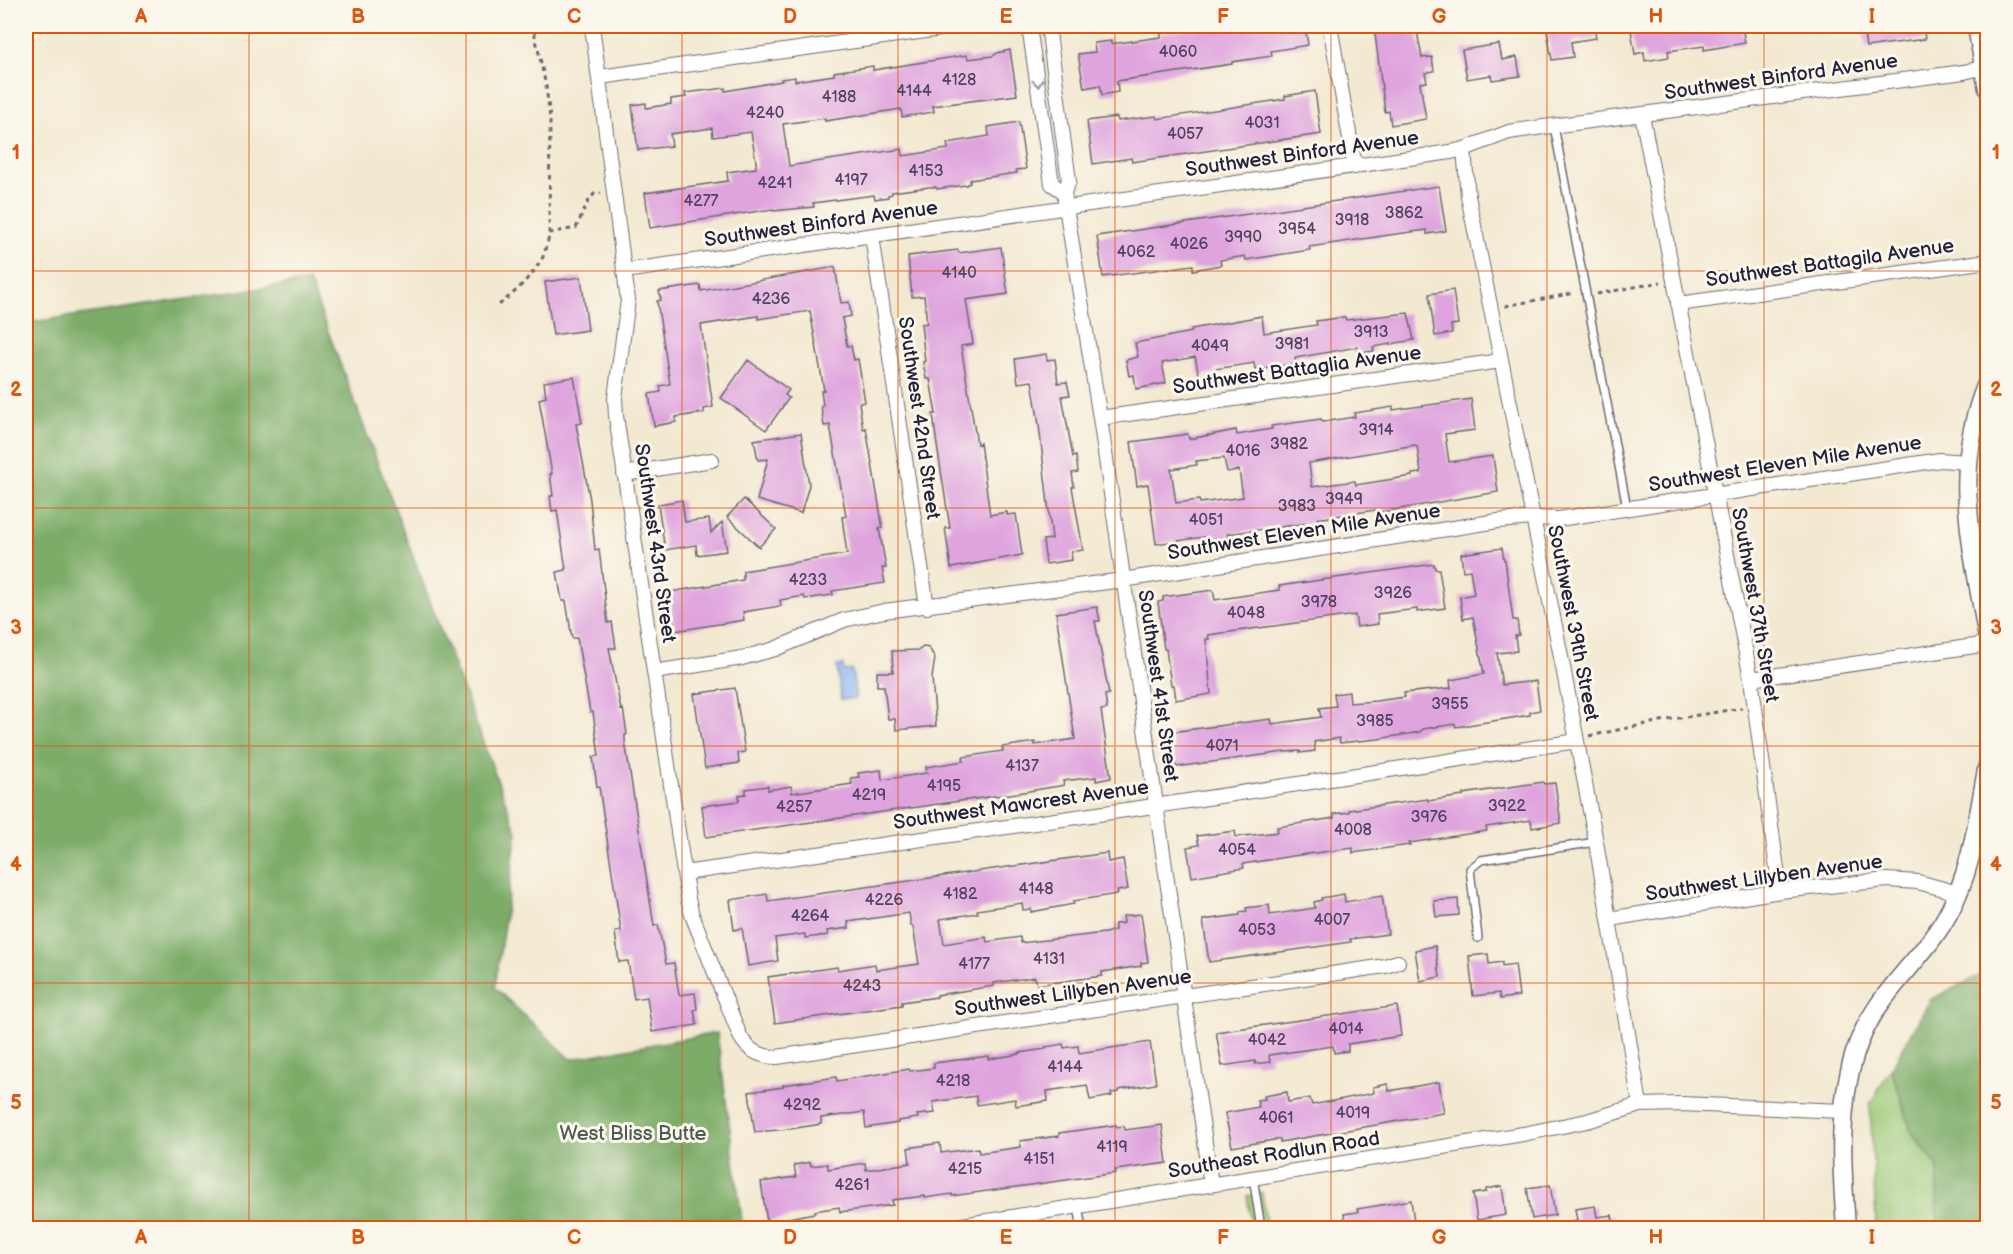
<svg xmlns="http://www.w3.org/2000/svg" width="2013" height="1254" font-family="'Balsamiq Sans',sans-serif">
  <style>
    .green { fill: #9ac776; stroke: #5e7458; stroke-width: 1.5 }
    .forest { fill: #7bac67; stroke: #4e6751; stroke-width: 1.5 }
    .water { fill: #86b5f1; stroke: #546c96; stroke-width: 1.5 }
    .building { fill: #dfa4de; fill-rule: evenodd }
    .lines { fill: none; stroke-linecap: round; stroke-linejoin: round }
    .service-casing { stroke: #6b6870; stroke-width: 10 }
    .minor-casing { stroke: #6b6870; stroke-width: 16 }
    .secondary-casing { stroke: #6b6870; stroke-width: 21 }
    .path { stroke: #6b6870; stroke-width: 3; stroke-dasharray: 4.5 4.5; stroke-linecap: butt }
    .service { stroke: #fff; stroke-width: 7 }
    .minor { stroke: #fff; stroke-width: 14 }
    .secondary { stroke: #fff; stroke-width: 18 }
    .oneway { stroke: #9c9ca7 }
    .grid { fill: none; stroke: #de560e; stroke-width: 1.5; stroke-opacity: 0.55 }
    .labels { text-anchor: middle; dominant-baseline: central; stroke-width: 6; stroke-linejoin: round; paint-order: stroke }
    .number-label { font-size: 16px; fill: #514264 }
    .street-label { font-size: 20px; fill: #22223b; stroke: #fbf7ec }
    .park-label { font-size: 20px; fill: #4c5c50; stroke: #fbf7ec }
    .neatline { fill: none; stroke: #de560e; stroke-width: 2 }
    .grid-label { font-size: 20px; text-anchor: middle; font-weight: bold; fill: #de560e }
  </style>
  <rect width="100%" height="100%" fill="#fbf7ec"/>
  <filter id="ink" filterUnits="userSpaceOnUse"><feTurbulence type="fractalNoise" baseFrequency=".0167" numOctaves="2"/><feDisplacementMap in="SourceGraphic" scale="12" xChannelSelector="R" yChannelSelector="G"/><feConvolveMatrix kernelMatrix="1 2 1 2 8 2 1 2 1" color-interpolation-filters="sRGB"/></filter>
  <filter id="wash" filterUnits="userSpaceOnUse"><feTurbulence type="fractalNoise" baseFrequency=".008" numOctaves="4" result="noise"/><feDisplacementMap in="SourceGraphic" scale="24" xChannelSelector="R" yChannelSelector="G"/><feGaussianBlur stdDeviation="1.35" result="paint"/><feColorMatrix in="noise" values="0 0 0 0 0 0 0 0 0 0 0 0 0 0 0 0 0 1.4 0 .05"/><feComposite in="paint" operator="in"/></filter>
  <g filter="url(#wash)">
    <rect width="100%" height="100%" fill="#f3e9d1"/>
    <path class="green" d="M1891 1068 1912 1133 1938 1167 1937 1212 1940 1228H1871L1876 1221 1870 1105Z
      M1262 1193 1267 1228H1252L1247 1196Z"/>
    <path class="forest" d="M309 281 517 832 495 988 571 1059 717 1033 743 1228H26V323Z
      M1987 972V1228H1940L1937 1212 1938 1167 1912 1133 1891 1068 1931 999Z"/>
    <path class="water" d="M843 665 844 671 852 670 856 698 841 700 837 666Z"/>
    <g id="blocks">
      <path class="building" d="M1216 26H1305L1308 45 1271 51 1272 56 1232 62V64L1117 81 1118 92 1102 95 1100 85 1084 88 1078 54 1095 52 1094 43 1111 41V44L1161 37V33Z
        M1374 26H1416L1422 58 1432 57 1434 71 1425 73 1427 82 1420 83 1426 119 1391 125 1389 111 1385 112Z
        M1546 26H1594L1596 38 1571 42 1573 57 1552 60Z
        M1640 26H1742L1745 43 1704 50V46L1668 51 1669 57 1645 61 1644 52 1635 54 1631 30 1640 28Z
        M1869 26H1923L1925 39 1866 47 1863 27Z
        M1499 44 1502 60 1517 57 1520 76 1492 80 1491 75 1467 79 1462 50Z
        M1010 50 1017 95 933 106 934 112 902 117 901 109 825 121V118L783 124 789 166 902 149 903 156 948 149 947 143 989 136 988 127 1019 122 1026 169 1016 170 1017 173 970 180V183L966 185 937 189 936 187H929L892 192V194L888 195V197L875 199 874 195 813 203 814 207 773 211V209L650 228 645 193 728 181 727 172 756 168V161L751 132 713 137 712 128 670 134 672 146 638 150 632 105 646 103V108L671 104V99L686 97 685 93 725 88V91L782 81 781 79 795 77V81L834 75V72L873 66V70L967 55 968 59 993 56 997 53Z
        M1315 91 1321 134 1132 162 1131 158 1093 164 1087 121 1117 117 1118 121 1156 116 1157 119 1285 99V96Z
        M1439 186 1446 231 1427 234V230L1396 234 1309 247 1310 250 1246 260 1245 256 1220 260 1221 265 1193 270V265L1103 277 1097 236Z
        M1001 247 1008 294 966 300 973 344 961 346 977 444 980 443 990 515 1007 512V515L1016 514 1022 555 951 568 945 528H950L936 439 933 414H936L930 379H926L923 362 925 361 921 324 927 323 924 296 912 297 908 256 958 250 959 253Z
        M835 267 841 303 849 302 851 316 842 318 847 346H851L854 360 858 359 865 402 859 403 863 429 866 428 882 523V528H879L886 568H882L885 583 832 591 833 595 805 599 804 596 780 600 781 606 743 612 744 620 675 631 669 592 743 580V571L847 554 842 517 846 516 830 425 824 426 821 406 823 405 821 391 824 390 810 311 758 319V316L701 325 713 407 704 409V413L676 417V422L654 426 649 394 661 392 660 386 670 384 657 301 661 300 659 291 700 285 701 291Z
        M581 277 588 330 553 335 545 282Z
        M1453 290 1458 324 1451 325 1452 333 1435 336 1429 294Z
        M1408 313 1414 340 1373 347 1374 351 1358 353 1357 347 1295 358 1296 364 1255 369 1254 363 1214 369 1215 373 1199 376 1195 357 1162 363 1166 383 1136 389 1134 375 1129 376 1126 360 1138 357 1135 343 1192 332 1191 329 1262 316 1264 333 1317 325 1316 321 1345 317 1346 320Z
        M1046 354 1047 360 1055 359 1058 383 1067 382 1070 395 1062 396 1073 457 1076 456 1078 472 1072 473 1074 487H1072L1083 550 1071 552 1072 560 1046 564 1043 540 1052 539 1039 425 1032 381 1018 383 1015 359Z
        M748 360 789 390 785 395 789 398 766 430 721 398Z
        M574 377 582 423 576 424 590 500 595 550 599 549 608 623 612 622 616 648H609L621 710 623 709 627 734 625 735V741L654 926 658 925 666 964 674 963 679 995 695 993 697 1009 694 1010 697 1025 652 1032 647 997 634 999 628 961 619 962 615 932 621 931 599 787H597L593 757 599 756 593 712H590L577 638H572L566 601H562L557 572 566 570 557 510 552 511 550 496H553L550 474H552L539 399 546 397 544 382Z
        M1471 399 1475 430 1445 434 1449 462 1493 456 1498 492 1376 513 1375 510 1317 519V522L1227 534 1228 537 1205 540 1204 537 1156 544 1148 484 1137 486 1131 442 1188 434 1189 439 1236 430 1237 435 1272 429 1271 426 1321 419 1323 422 1355 417 1354 413 1393 407V410ZM1415 445 1417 446 1421 473 1412 474V476L1356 485 1355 481 1312 487 1309 463ZM1224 458 1227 472 1239 470 1243 497 1200 503 1199 500 1176 503 1171 469 1197 465 1196 461Z
        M801 433 809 485 801 513 757 500 768 459 758 460 754 440Z
        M744 499 776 529 759 547 727 517Z
        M682 500 685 522 709 519 711 533 722 522 727 551 697 555 696 545 665 550 658 504Z
        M1502 548 1504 560H1505L1513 620H1517L1519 635 1515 636 1517 651 1497 653 1502 685 1536 681 1540 710 1530 712V715L1456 727 1455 724 1423 729 1420 732 1378 739 1340 743 1339 738 1314 742 1315 751 1300 753V751L1284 752 1176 767 1171 732 1271 719 1272 724 1321 717 1319 708 1336 706 1334 694 1349 692 1350 703 1376 701 1405 697 1404 693 1451 688 1450 680 1484 674 1473 617 1463 619 1460 597 1474 594 1470 570 1463 571 1461 554Z
        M1434 564 1435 569H1439L1445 608 1417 612V609L1377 614 1378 624 1357 627 1355 615 1208 635 1209 639H1206L1211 694 1176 700 1174 685H1171L1166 649H1164L1158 602 1163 601V597L1213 590 1215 600 1279 590V586Z
        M1097 607 1100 621H1095L1109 694 1105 695 1107 709 1101 710 1111 778 1096 781V777L1063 781 1064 785 1059 786 1017 793 706 837 702 806 739 801V795L746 794V789L768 786V790L791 786 792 793 852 784 851 778 859 777 858 773 881 770 882 780 927 773 926 767 964 761 963 757 1003 751 1002 747 1035 742V745L1075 739 1056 613Z
        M923 647 929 648 935 658 932 678 936 726 896 730 895 719H888L884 686H877V672H893L892 651 919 650Z
        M735 688 745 752 738 753 739 763 705 768 694 694Z
        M1543 782 1544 784 1555 783 1561 823 1532 828 1531 820 1486 827 1487 831 1409 843 1410 845 1353 853V848L1292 856 1243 864 1244 868 1192 877 1187 847 1199 845 1197 836 1235 831 1236 837 1278 832 1277 827 1334 818V814L1349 812V810L1428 799V801L1463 796V794Z
        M1107 853 1108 862 1123 859 1128 889 1117 891 1118 894 1073 901 1074 904 1031 912V909L1023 910 1022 903 977 910 978 913 940 919 944 944 986 937 987 942 1020 937 1021 943 1105 933 1115 930V924L1124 923 1123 916 1141 914 1148 962 1141 963V966L1102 972V976L1037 985 1035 977 993 983 994 986 937 995V997L902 1002V1005L775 1023 768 977 837 967 838 970 875 964 876 970 919 964 913 926H911L909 913 848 922 849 928 827 931 828 935 805 938V934L775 938 778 961 748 966 742 928 734 930 730 900 767 894 768 901Z
        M1344 894 1345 902 1382 896 1388 934 1350 939 1351 942 1209 962 1203 920 1240 915V912L1247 911 1246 908 1269 905 1270 915 1315 908 1314 902 1322 900 1321 898Z
        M1458 899 1459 915 1436 917 1434 901Z
        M1435 946 1440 977 1420 981 1415 950Z
        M1488 954 1489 964 1502 962V966L1515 964 1519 996 1500 999 1499 993 1473 996 1469 956Z
        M1397 1006 1401 1036 1348 1044V1051L1334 1053 1333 1046 1269 1055 1270 1062 1255 1064V1061L1222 1066 1216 1032Z
        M1150 1042 1156 1084 1119 1090V1092L1111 1093 1112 1096 1090 1100 1087 1085 1047 1091 1048 1101 1016 1106 1015 1099 977 1105 976 1096 933 1102 935 1113 917 1115 918 1118 898 1121V1123L866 1128 864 1112 821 1118V1124L790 1129 755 1132 754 1127 749 1092 783 1087V1085L836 1077 837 1081 909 1069 910 1071 934 1068V1063L989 1056V1059L1019 1054V1053L1046 1049 1045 1047 1063 1044 1064 1048 1078 1046 1079 1053Z
        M1439 1082 1444 1113 1280 1142V1139L1232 1147 1225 1113 1259 1107 1257 1100 1265 1099 1264 1096 1287 1092 1288 1102 1310 1098 1312 1105 1374 1093 1373 1087 1388 1084 1389 1091Z
        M1116 1125 1117 1127 1124 1126 1125 1130 1162 1125 1167 1163 1115 1170 1116 1173 952 1196V1194L925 1198V1196L892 1200 893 1205 878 1207 840 1212 839 1207 815 1211V1213L767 1222 761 1182 796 1177 794 1165 810 1162 811 1166 828 1164V1169L865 1163 866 1170 910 1163 908 1148 940 1143 941 1153 978 1148 979 1153 1021 1147 1020 1141 1059 1136V1133Z
        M1550 1185 1555 1215 1532 1219 1527 1188Z
        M1502 1186 1506 1215 1477 1220 1473 1194 1486 1192V1189Z
        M1411 1200 1415 1228H1346L1344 1214 1358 1212 1357 1209Z
        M1595 1206 1597 1217 1612 1215 1614 1228H1572L1571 1221 1577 1220 1575 1209Z"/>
    </g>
  </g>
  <g filter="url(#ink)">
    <use href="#blocks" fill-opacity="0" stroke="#6b6870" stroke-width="1.5"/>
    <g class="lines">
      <g class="service-casing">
        <path id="service" d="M1554 126 1627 508
          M1478 938 1470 869 1481 860 1596 842
          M1253 1177 1261 1228
          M1078 1207 1082 1228"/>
      </g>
      <g class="minor-casing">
        <path id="minor" d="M592 26 628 300 615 398 616 416 688 899 692 915 740 1036C748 1051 760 1057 777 1057L1385 966 1398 962
          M1029 26 1052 184 1064 192
          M1048 26 1069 181 1064 192 1066 207 1100 418 1211 1184
          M1330 26 1355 167
          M600 77 961 26
          M1642 115 1751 679 1780 891
          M1464 149 1468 196 1558 641 1596 842 1640 1105
          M872 236 927 607
          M624 271 1451 152 1464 149 1509 132 1536 128 1964 72 1988 66
          M1678 304 1988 261
          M1100 418 1501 361
          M624 474 712 460
          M654 672 742 658 775 649 844 620 884 611 1123 580 1498 521 1532 518 1559 519 1940 460 1967 462
          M1751 679 1988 644
          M684 873 1175 803 1577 741
          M1609 919 1780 891 1887 880 1918 882 1958 893
          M944 1228 1523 1134 1587 1121 1640 1105 1681 1104 1843 1111"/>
      </g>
      <g class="secondary-casing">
        <path id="secondary" d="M1977 26 1988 89
          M1988 381C1950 471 1973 547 1988 639
          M1846 1228C1842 1170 1837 1109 1855 1053 1874 993 1920 965 1948 914 1973 869 1978 815 1988 765"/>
      </g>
      <path class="path" d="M549 233 576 228 588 202 594 194 601 193
        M1597 294 1661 282
        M499 305 518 289 534 271 543 257 549 237 550 118 546 86 533 26
        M1505 306 1575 293
        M1589 736 1661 721 1742 708"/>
      <use href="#service" class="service"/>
      <use href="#minor" class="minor"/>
      <use href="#secondary" class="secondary"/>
    </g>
    <defs><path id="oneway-chevron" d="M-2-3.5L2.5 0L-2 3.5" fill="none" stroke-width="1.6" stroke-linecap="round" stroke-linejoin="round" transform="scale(1.5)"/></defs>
    <use class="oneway" href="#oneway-chevron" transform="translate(1038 83) rotate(82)"/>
  </g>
  <path class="grid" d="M249 26V1228M466 26V1228M682 26V1228M898 26V1228M1115 26V1228M1331 26V1228M1547 26V1228M1764 26V1228M26 271H1988M26 508H1988M26 746H1988M26 983H1988"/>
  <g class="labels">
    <g class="number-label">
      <text x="1178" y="52">4060</text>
      <text x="959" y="80">4128</text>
      <text x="914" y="91">4144</text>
      <text x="839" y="97">4188</text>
      <text x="765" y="113">4240</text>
      <text x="1262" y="123">4031</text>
      <text x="1185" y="134">4057</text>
      <text x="926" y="171">4153</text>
      <text x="851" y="180">4197</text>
      <text x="775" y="183">4241</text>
      <text x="701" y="201">4277</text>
      <text x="1404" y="213">3862</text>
      <text x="1352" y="220">3918</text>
      <text x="1297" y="229">3954</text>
      <text x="1243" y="237">3990</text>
      <text x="1189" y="244">4026</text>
      <text x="1136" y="252">4062</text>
      <text x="959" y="273">4140</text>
      <text x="771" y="299">4236</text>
      <text x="1371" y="332">3913</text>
      <text x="1292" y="344">3981</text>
      <text x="1210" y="346">4049</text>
      <text x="1376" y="430">3914</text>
      <text x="1289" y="444">3982</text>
      <text x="1243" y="451">4016</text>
      <text x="1344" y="499">3949</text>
      <text x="1297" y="506">3983</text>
      <text x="1206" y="520">4051</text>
      <text x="808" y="580">4233</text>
      <text x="1393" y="593">3926</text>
      <text x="1319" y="602">3978</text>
      <text x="1246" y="613">4048</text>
      <text x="1450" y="704">3955</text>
      <text x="1375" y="721">3985</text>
      <text x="1222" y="746">4071</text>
      <text x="1022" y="766">4137</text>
      <text x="944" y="786">4195</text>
      <text x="869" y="795">4219</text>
      <text x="1507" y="806">3922</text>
      <text x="794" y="807">4257</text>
      <text x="1429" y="817">3976</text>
      <text x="1353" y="830">4008</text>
      <text x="1237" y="850">4054</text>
      <text x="1036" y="889">4148</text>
      <text x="960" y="894">4182</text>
      <text x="884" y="900">4226</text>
      <text x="810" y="916">4264</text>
      <text x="1332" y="920">4007</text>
      <text x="1257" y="930">4053</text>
      <text x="1049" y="959">4131</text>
      <text x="974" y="964">4177</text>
      <text x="862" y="986">4243</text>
      <text x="1346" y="1029">4014</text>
      <text x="1267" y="1040">4042</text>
      <text x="1065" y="1067">4144</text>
      <text x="953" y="1081">4218</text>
      <text x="802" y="1105">4292</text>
      <text x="1353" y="1113">4019</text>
      <text x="1276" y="1118">4061</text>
      <text x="1112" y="1147">4119</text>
      <text x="1039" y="1159">4151</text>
      <text x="965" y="1169">4215</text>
      <text x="852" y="1185">4261</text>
    </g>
    <g class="street-label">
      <text transform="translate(1781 77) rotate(-8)">Southwest Binford Avenue</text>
      <text transform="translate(1302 154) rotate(-8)">Southwest Binford Avenue</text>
      <text transform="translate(821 224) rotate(-8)">Southwest Binford Avenue</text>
      <text transform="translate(1830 263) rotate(-8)">Southwest Battagila Avenue</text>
      <text transform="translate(1297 370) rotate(-8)">Southwest Battaglia Avenue</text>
      <text transform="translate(919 418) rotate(82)">Southwest 42nd Street</text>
      <text transform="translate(1785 464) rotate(-9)">Southwest Eleven Mile Avenue</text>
      <text transform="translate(1304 532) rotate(-9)">Southwest Eleven Mile Avenue</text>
      <text transform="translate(655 543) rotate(82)">Southwest 43rd Street</text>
      <text transform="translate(1755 605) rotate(80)">Southwest 37th Street</text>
      <text transform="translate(1573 623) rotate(79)">Southwest 39th Street</text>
      <text transform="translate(1158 686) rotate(82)">Southwest 41st Street</text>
      <text transform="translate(1021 805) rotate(-8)">Southwest Mawcrest Avenue</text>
      <text transform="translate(1764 878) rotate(-8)">Southwest Lillyben Avenue</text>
      <text transform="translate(1073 993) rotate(-8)">Southwest Lillyben Avenue</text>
      <text transform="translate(1274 1155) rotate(-9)">Southeast Rodlun Road</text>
    </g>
    <g class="park-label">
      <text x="633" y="1134">West Bliss Butte</text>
    </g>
  </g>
  <rect width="2013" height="1254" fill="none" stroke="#fbf7ec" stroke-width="66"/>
  <rect x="33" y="33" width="1947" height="1188" class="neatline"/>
  <g class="grid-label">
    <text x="141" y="23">A</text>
    <text x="358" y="23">B</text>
    <text x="574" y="23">C</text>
    <text x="790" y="23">D</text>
    <text x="1006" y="23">E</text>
    <text x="1223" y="23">F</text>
    <text x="1439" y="23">G</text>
    <text x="1656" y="23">H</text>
    <text x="1872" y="23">I</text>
    <text x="16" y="159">1</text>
    <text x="1996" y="159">1</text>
    <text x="16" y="396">2</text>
    <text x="1996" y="396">2</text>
    <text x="16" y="634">3</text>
    <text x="1996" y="634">3</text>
    <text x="16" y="871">4</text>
    <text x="1996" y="871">4</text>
    <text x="16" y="1109">5</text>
    <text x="1996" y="1109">5</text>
    <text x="141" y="1244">A</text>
    <text x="358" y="1244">B</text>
    <text x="574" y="1244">C</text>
    <text x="790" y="1244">D</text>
    <text x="1006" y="1244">E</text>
    <text x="1223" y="1244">F</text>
    <text x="1439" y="1244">G</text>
    <text x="1656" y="1244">H</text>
    <text x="1872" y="1244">I</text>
  </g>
</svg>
